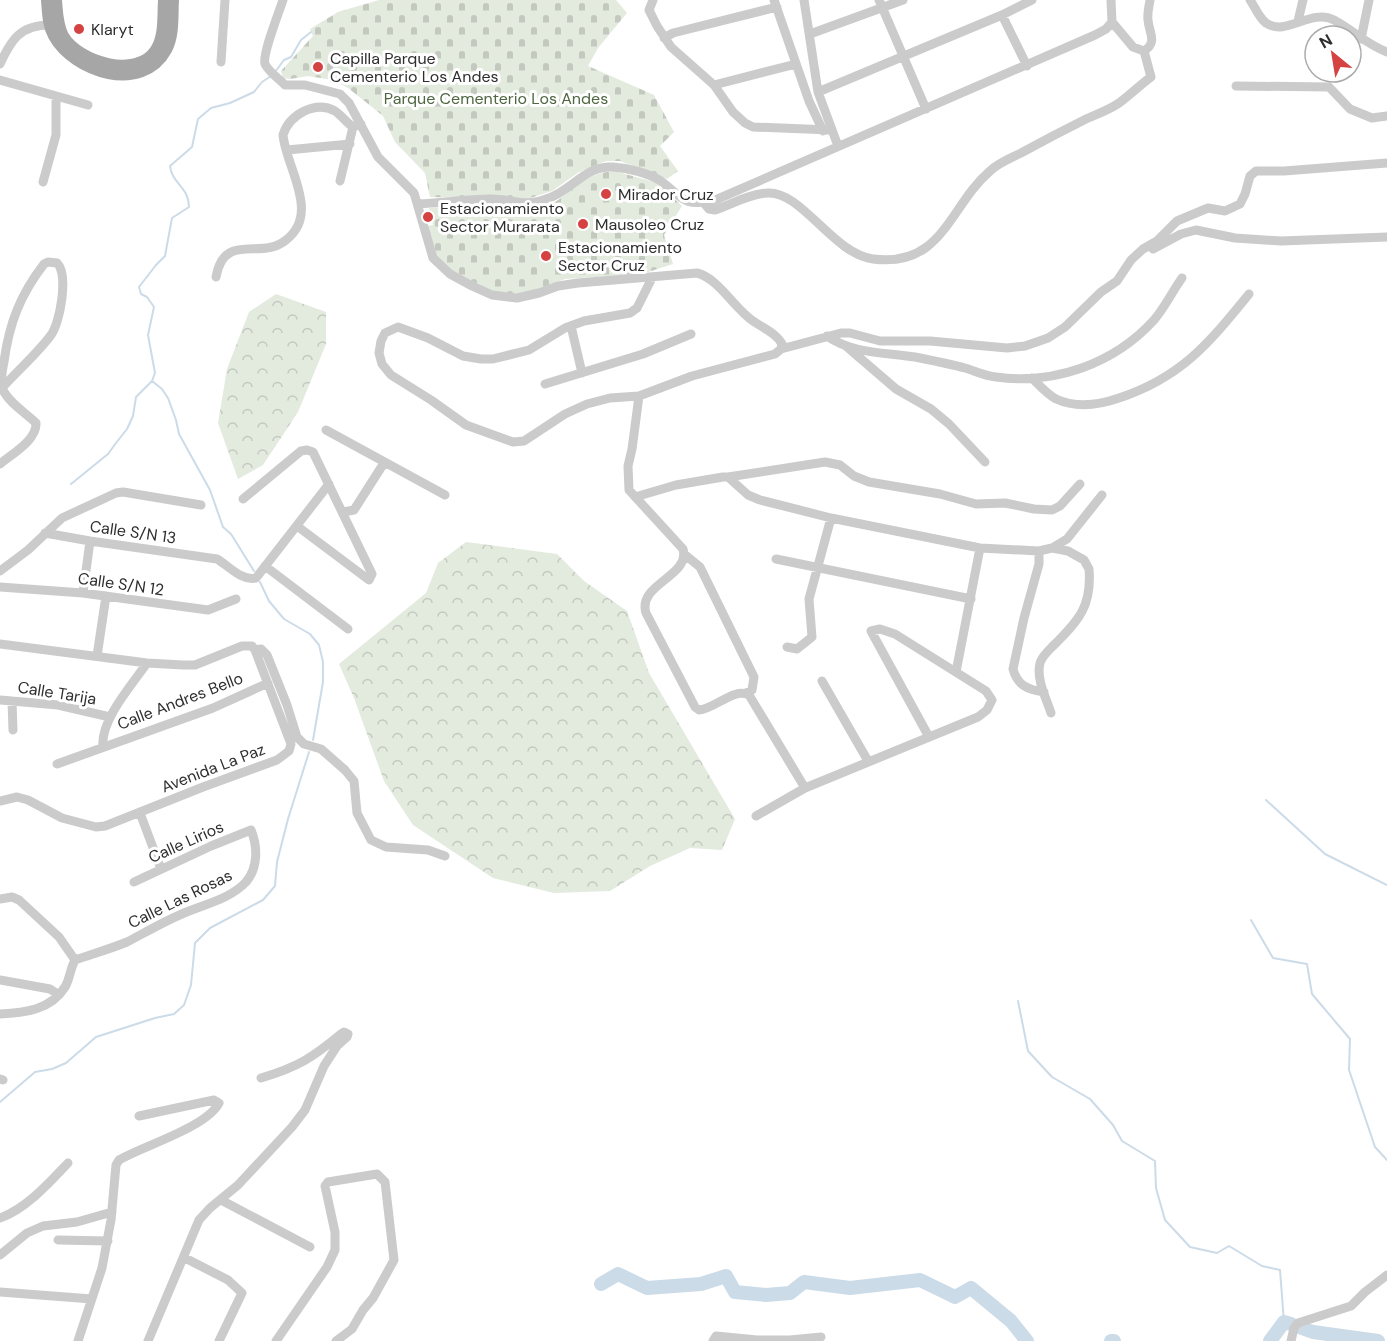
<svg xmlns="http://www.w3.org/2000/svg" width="1387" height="1341" font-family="'DM Sans',sans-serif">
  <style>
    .forest { fill: url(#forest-crowns) }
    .cemetery { fill: url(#cemetery-stones) }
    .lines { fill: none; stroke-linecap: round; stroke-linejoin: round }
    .stream { stroke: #ccdbe8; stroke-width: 2 }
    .river { stroke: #ccdbe8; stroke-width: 14 }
    .minor { stroke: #cbcbcb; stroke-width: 9 }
    .major { stroke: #a6a6a6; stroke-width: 12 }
    .poi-dot { fill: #d44242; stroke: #fff; stroke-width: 2 }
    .labels { text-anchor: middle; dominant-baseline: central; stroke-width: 6; stroke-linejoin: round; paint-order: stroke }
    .poi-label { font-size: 16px; fill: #2e2e2e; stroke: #fff; text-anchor: start }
    .park-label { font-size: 16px; fill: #4f6640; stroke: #fff }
    .street-label { font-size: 16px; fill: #2e2e2e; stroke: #fff }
  </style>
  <defs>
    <pattern id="forest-crowns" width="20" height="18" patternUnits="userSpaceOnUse" patternTransform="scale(1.5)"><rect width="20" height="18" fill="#e3eade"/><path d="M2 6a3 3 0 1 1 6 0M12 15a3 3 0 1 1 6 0" fill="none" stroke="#c3c9bf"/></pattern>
    <pattern id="cemetery-stones" width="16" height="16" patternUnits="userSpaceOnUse" patternTransform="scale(1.5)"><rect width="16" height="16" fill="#e3eade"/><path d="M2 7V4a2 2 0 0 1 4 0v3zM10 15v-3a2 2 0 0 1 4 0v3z" fill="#c3c9bf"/></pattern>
  </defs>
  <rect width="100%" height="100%" fill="#fff"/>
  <path class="forest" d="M276 294 326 312V344L298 412 263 465 238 479 218 423 227 369 249 312Z
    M466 542 557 554 584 581 627 611 649 673 735 819 722 850 690 848 650 866 610 891 554 893 493 878 413 825 384 781 354 698 339 664 426 593 438 563Z"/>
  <path class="cemetery" d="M379 0H616L627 13 598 48 588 66 654 95 674 132 660 146 678 171 667 179 620 161H606L579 172 552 191 527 199 430 197 425 173 395 142 383 116 372 107 348 88 333 80 308 76 290 79 283 78 281 71 313 36 310 29 338 12Z
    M614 171 658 183 682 206 664 235 673 264 642 274 565 279 529 292 508 294 491 291 453 272 436 258 426 226 433 225 429 208C457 207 485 201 513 206 521 207 533 211 541 209 569 199 578 174 614 171Z"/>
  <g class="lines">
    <path class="stream" d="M275 72 284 60 291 57 301 40 311 32
      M152 381 162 389 168 398 176 420 179 434 210 490 223 527 231 534 254 571
      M71 484 108 454 116 443 127 429 133 416 136 397 152 381 155 373 148 335 154 307 147 297 141 294 139 287 156 265 165 256 172 218 189 207C189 187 172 184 170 166L192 147 198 119 211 108 230 103 254 92 262 82 271 76
      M260 582 269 601 284 619 310 634 319 645 323 662V682L313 740
      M1266 800 1325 854 1387 885
      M1251 920 1273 958 1307 964 1312 994 1350 1039 1349 1070 1375 1147 1387 1160
      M1018 1001 1028 1051 1052 1077 1090 1099 1113 1125 1122 1141 1155 1161 1156 1188 1165 1220 1190 1247 1217 1253 1229 1246 1262 1266 1280 1270 1284 1322
      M0 1102 35 1072 52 1069 66 1063 96 1037 155 1018 174 1014 184 1005 191 985 195 943 210 928 263 900 275 886 277 862 288 819 309 752"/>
    <path class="river" d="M601 1284 618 1274 647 1288 701 1284 726 1276 735 1292 766 1295 790 1293 804 1282 850 1288 920 1280 955 1297 971 1288 1011 1321 1027 1341
      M1299 1327 1313 1332 1378 1341
      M1111 1341H1114
      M1270 1341 1284 1322 1291 1324"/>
    <path class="minor" d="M283 0C279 12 262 55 265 64 268 71 279 79 285 85H305L340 94 349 103 378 157 414 193 433 258 450 274 472 286 492 295 517 298 539 293 558 286 578 283 697 273C718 278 734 308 753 321 763 328 776 333 782 344L781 349 775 354 692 376 639 396 610 398 587 404 565 414 524 441 513 442 466 425 431 400 391 375 382 364 379 353 381 341 385 333 398 327 428 338 463 356 481 359H493L529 350 565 328 584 321 630 313 637 308 652 278
      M653 0 649 10 657 26 671 47 714 85 733 112 745 123 753 127 831 130
      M774 0 809 101 823 131
      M804 0 818 92 838 146
      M879 0 926 109
      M1250 0C1255 7 1259 18 1266 23 1287 37 1310 8 1334 20 1353 30 1367 45 1387 52
      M1002 15 1027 66
      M1298 21 1303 0
      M1112 22 1133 47 1144 51C1158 42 1149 33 1148 20 1147 13 1149 7 1150 0
      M810 34 903 0
      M664 38 673 33 777 7
      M1361 39 1369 0
      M221 62 225 0
      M0 64C11 40 20 25 50 25
      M0 80 88 105
      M714 85 796 64
      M1236 86 1329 87 1350 109 1372 118 1387 116
      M818 92 1002 15 1032 0
      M287 150 350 144
      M340 181 353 127
      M43 182 56 135V98
      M703 202 709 209 715 210C732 204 750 194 767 193 801 190 833 254 873 259 943 268 949 206 990 171 998 163 1011 158 1021 153 1043 141 1064 130 1086 119 1097 114 1109 110 1119 103 1130 95 1140 85 1151 77L1144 51
      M418 204C442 203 467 199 491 199 515 199 524 208 549 198 572 190 586 165 613 167 628 168 648 173 661 181 684 198 680 206 713 201L1095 35 1106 29 1112 22 1111 0
      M1153 249 1181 234 1196 230 1235 238 1281 241 1387 237
      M216 277C224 231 261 261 286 240 321 213 286 168 283 135 289 115 315 100 335 111 341 115 347 123 353 127L361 124
      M571 326 582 373
      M827 336C854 355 889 352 920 358 935 361 950 364 965 368 975 371 985 376 996 377 1054 385 1114 364 1154 320 1165 307 1172 292 1182 278
      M846 346 896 389 931 409 949 424 985 462
      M781 349 841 333H850L880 341H930L1007 348 1025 346 1048 338 1065 327 1101 292 1117 281 1131 260 1143 249 1157 241 1177 221 1208 208 1225 211 1240 204 1245 194 1250 176 1256 171H1284L1387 163
      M1032 378C1039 385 1047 394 1056 399 1076 408 1099 405 1119 398 1182 377 1209 343 1249 294
      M545 384 643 354 691 334
      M639 396 632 449 628 466 629 490 683 549C691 576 637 584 646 613L695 707 699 710C715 709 734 687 749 695L805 788
      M326 430 445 495
      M0 464C12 454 37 440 36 423 26 413 9 403 3 390 0 381 2 371 4 362 9 324 20 295 44 264L48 262 57 263C69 274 60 323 51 335 37 354 18 370 2 388
      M728 477 825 462 840 465 854 476 869 482 940 494 976 504 1005 503 1034 509 1052 510 1060 506 1080 484
      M635 497 676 485 723 477H728L748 495 760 500 831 518 980 548 1039 551 1052 548 1068 551 1084 560 1089 569C1092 606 1079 620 1054 645 1049 650 1042 656 1040 663 1036 679 1046 698 1051 713
      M243 499 301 451 307 450 313 452 372 574 369 580 297 526
      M343 512 354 510 384 463
      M45 533 90 541 217 559C229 566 241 581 256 578L329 484
      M1052 548 1067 539 1102 495
      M1039 551V564L1024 618 1013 669C1017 685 1028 690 1044 692
      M684 554 700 567 754 677 752 690 746 693
      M776 559 971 599
      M265 566 348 629
      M0 571 28 550 62 518 116 493 123 492 201 505
      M0 587 83 593 208 610 236 599
      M83 593 90 541
      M0 644 147 663 183 665H195L242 646H252L255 650 291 744 289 751 277 760 203 787 105 826 96 827 62 818 28 800 17 797 0 801
      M787 647 797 649 812 637 809 599 831 518
      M255 650 261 649 267 655 287 705 297 737 304 744 321 749 345 770 354 781 357 813 371 840 386 847 428 850 445 856
      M97 656 106 596
      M956 672 980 548
      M822 681 868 761
      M0 700 58 705 110 717
      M12 701 13 730
      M103 747C100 720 132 685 147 663
      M57 764 213 708 268 683
      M140 813 161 869
      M756 816 805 788 978 717 987 710 992 700 986 691 895 634 880 629 871 631 929 737
      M0 899 12 897 19 900 59 937 75 960C70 969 70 979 65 987 51 1010 24 1013 0 1014
      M75 960C92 954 110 949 127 942 146 932 165 921 184 913 205 904 230 899 246 882 258 868 258 847 251 830L211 846 134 882
      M0 980 50 989 59 995
      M0 1079 3 1080
      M221 1200 310 1247
      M0 1218C26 1209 49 1183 68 1163
      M58 1240 108 1241
      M0 1255 27 1233 43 1226 77 1222 112 1212
      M185 1258 228 1280 242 1293 219 1341
      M0 1292 92 1299
      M78 1341 102 1268 111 1220 116 1165 119 1160C143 1146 207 1127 219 1103L214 1100 139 1116
      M148 1341 199 1220 210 1208 238 1185 292 1127 305 1110 324 1066 337 1046 347 1037 348 1034 344 1032 341 1034C312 1058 298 1067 261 1078
      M276 1341 327 1267 335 1250V1232L325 1186 328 1182 377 1174 385 1182 394 1260 373 1298 363 1310 352 1329 336 1341
      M713 1341 716 1336 757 1340H790L821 1337
      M1291 1341 1294 1328 1298 1323 1351 1306 1365 1292 1387 1275"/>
    <path class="major" d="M47 0C48 12 48 25 54 36 74 72 142 94 166 50 174 35 172 16 173 0
      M56 0C57 12 57 25 63 36 78 62 137 80 156 50 165 36 163 16 164 0"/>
  </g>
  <g class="poi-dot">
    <circle cx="79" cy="29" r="6"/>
    <circle cx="318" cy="67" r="6"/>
    <circle cx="606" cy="194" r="6"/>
    <circle cx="428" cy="217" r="6"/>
    <circle cx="583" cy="224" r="6"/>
    <circle cx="546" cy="256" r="6"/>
  </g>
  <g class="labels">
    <g class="poi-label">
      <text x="91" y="29">Klaryt</text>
      <text x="330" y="58">Capilla Parque<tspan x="330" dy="18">Cementerio Los Andes</tspan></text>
      <text x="618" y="194">Mirador Cruz</text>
      <text x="440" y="208">Estacionamiento<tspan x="440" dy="18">Sector Murarata</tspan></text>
      <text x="595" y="224">Mausoleo Cruz</text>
      <text x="558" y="247">Estacionamiento<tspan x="558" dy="18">Sector Cruz</tspan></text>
    </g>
    <g class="park-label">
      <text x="496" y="98">Parque Cementerio Los Andes</text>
    </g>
    <g class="street-label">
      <text transform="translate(133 532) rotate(8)">Calle S/N 13</text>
      <text transform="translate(121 584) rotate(8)">Calle S/N 12</text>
      <text transform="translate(57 693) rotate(9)">Calle Tarija</text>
      <text transform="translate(180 701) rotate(-21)">Calle Andres Bello</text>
      <text transform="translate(213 768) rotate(-21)">Avenida La Paz</text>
      <text transform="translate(186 842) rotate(-24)">Calle Lirios</text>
      <text transform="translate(180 899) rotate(-26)">Calle Las Rosas</text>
    </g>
  </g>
  <g transform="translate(1333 54) rotate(330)"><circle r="28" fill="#ffffff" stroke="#ababab" stroke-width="1.5"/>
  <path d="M0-4.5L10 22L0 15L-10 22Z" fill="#d44242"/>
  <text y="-9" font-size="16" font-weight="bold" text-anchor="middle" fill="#2e2e2e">N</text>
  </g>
</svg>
